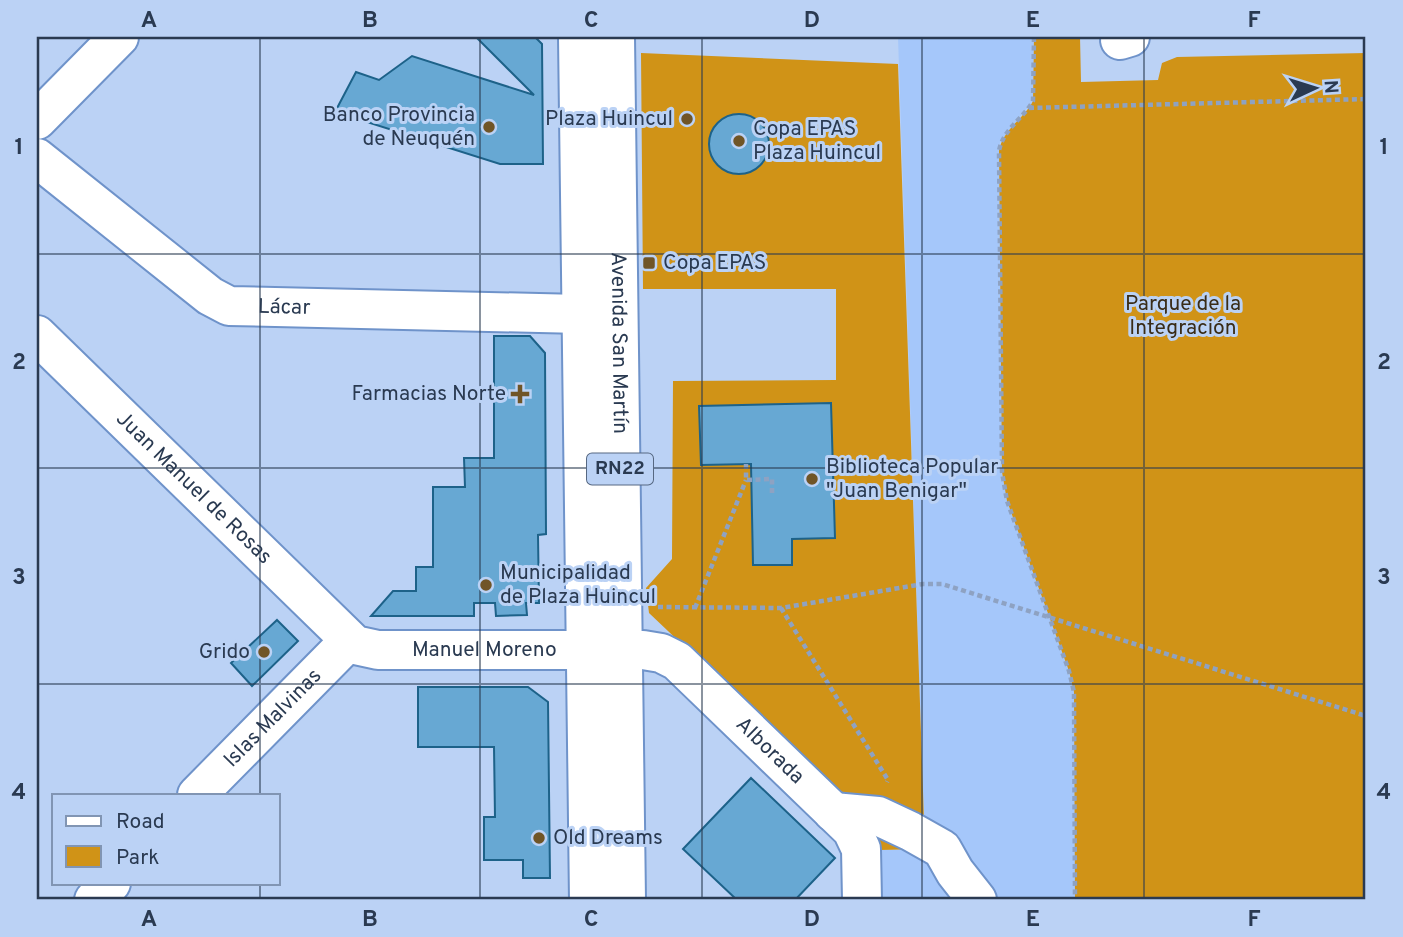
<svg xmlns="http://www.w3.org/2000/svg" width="1403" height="937" font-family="Overpass,sans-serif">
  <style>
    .built { fill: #a5c7fa }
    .green { fill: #d09317 }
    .building { fill: #67a8d3; stroke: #1d6289; stroke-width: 2 }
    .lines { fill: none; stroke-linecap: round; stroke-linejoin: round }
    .minor-casing { stroke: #6f93ca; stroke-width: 42 }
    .trunk-casing { stroke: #6f93ca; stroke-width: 42 }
    .path { stroke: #8ea2c2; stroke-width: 4.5; stroke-dasharray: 5 3.5; stroke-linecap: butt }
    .minor { stroke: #fff; stroke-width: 38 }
    .trunk { stroke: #fff; stroke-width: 38 }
    .grid { fill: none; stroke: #2a3a51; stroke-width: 2; stroke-opacity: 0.55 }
    .poi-dot { fill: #705527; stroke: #bbd2f5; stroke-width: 2.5 }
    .labels { text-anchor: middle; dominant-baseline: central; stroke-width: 6; stroke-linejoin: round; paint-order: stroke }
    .shield { fill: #bbd2f5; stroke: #566882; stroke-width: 2 }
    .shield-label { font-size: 19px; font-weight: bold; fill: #2a3a51 }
    .poi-label { font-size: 21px; fill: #2a3a51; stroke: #bbd2f5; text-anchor: start }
    .park-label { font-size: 21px; fill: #392c17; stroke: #bbd2f5 }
    .street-label { font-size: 21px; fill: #2a3a51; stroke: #bbd2f5 }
    .neatline { fill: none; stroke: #2a3a51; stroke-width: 2.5 }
    .grid-label { font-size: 23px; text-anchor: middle; font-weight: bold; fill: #2a3a51 }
  </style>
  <rect width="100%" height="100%" fill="#bbd2f5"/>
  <path class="built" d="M898 37H1034L1033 101 1000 142 999 151 1002 472 1007 501 1069 671 1074 692 1075 900H881L880 850 925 849Z"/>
  <path class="green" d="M1034 37H1080L1081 82 1158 80 1162 63 1177 57 1366 53V900H1075L1074 692 1069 671 1007 501 1002 472 999 151C1003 129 1024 119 1033 101Z
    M641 53 898 64 925 849 880 850 875 831 863 816 649 613 646 588 672 559 673 381 836 380V289H643Z"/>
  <path class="building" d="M476 37H535L542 44 543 164H500L335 112 356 72 379 80 412 56 534 95Z
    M709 144a30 30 0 1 1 60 0a30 30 0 1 1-60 0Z
    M494 336H530L545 353 546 534 538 535 539 603H526L527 615 496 616 495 603H474V616H371L393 591H416V567H433V487H465L464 458H494Z
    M831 403 835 538 792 539V565H753L751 464 701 465 699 406Z
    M277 620 298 641 252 686 231 663Z
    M418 687H528L548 702 550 878H523V860H484V817H495L494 747H418Z
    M751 778 835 858 795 900H737L683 849Z"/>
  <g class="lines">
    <g class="minor-casing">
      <g id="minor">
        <path d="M1120 40 1130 37"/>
        <path d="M37 120 119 37"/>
        <path id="s1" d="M37 158 210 296 229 306 581 314"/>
        <path id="s2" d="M37 335 355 645 378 650H643L661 653 677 661 852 830 861 849 862 900"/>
        <path id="s3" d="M197 795 349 641"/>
        <path d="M833 812 878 816 910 831 942 849 955 872 977 900"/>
        <path d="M94 900 111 883"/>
      </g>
    </g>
    <g class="trunk-casing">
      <g id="trunk">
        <path d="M578 37 589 900"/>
        <path id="s4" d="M615 37 626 900"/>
      </g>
    </g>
    <path class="path" d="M1034 37 1033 101C1023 119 1003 129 999 151L1002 472 1007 501 1069 671 1074 692 1075 900
      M1029 108 1366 99
      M746 464V480L772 479V495
      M658 607 781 608 923 584H942L1366 716
      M695 608 746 480
      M781 608 888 780 887 782"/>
    <use href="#minor" class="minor"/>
    <use href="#trunk" class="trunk"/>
  </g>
  <path class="grid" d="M260 37V795M480 37V900M702 37V900M922 37V900M1144 37V900M37 254H1366M37 468H1366M37 684H1366M260 883V900"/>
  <g class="poi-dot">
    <circle cx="687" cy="119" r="7"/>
    <circle cx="489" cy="127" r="7"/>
    <circle cx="739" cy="141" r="7"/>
    <rect x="642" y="256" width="14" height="14" rx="3.5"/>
    <path d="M516.5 383.5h7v7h7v7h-7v7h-7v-7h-7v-7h7z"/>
    <circle cx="812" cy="479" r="7"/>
    <circle cx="486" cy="585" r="7"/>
    <circle cx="264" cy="652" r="7"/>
    <circle cx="539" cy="838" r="7"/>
  </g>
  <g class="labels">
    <rect class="shield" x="587" y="453.5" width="66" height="31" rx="5"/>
    <g class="shield-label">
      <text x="620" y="469">RN22</text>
    </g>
    <g class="poi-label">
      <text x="475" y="115" text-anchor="end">Banco Provincia<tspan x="475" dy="24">de Neuquén</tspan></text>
      <text x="673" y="119" text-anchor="end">Plaza Huincul</text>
      <text x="753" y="129">Copa EPAS<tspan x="753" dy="24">Plaza Huincul</tspan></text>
      <text x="663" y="263">Copa EPAS</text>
      <text x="506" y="394" text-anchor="end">Farmacias Norte</text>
      <text x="826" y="467">Biblioteca Popular<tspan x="826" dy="24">"Juan Benigar"</tspan></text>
      <text x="500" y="573">Municipalidad<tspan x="500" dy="24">de Plaza Huincul</tspan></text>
      <text x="250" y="652" text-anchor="end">Grido</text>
      <text x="553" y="838">Old Dreams</text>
    </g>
    <g class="park-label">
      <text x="1183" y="304">Parque de la<tspan x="1183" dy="24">Integración</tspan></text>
    </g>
    <g class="street-label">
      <text stroke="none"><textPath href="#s1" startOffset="298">Lácar</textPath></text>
      <text stroke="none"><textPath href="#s4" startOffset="306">Avenida San Martín</textPath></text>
      <text stroke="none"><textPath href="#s2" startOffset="219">Juan Manuel de Rosas</textPath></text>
      <text stroke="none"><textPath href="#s2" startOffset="574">Manuel Moreno</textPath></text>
      <text stroke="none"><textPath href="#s3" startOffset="108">Islas Malvinas</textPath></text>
      <text stroke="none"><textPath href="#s2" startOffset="898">Alborada</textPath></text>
    </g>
  </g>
  <rect width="1403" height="937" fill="none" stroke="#bbd2f5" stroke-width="77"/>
  <rect x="52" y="794" width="228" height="91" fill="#bbd2f5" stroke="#8195b3" stroke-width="2"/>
  <rect x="66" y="816" width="35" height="10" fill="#ffffff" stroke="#8195b3" stroke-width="2"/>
  <text x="116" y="828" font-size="21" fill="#2a3a51">Road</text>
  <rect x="66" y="846" width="35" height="21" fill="#d09317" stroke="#8195b3" stroke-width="2"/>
  <text x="116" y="864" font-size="21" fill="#2a3a51">Park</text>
  <g transform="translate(1315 88) rotate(86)" stroke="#bbd2f5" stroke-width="5" paint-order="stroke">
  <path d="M0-5L12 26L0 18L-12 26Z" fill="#2a3a51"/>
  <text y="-10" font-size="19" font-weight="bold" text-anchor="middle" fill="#2a3a51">N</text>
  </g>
  <rect x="38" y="38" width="1326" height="860" class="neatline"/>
  <g class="grid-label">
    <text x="149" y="27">A</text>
    <text x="370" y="27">B</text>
    <text x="591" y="27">C</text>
    <text x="812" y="27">D</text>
    <text x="1033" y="27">E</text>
    <text x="1254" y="27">F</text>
    <text x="19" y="154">1</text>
    <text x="1384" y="154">1</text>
    <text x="19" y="369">2</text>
    <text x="1384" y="369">2</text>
    <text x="19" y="584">3</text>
    <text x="1384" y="584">3</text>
    <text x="19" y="799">4</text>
    <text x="1384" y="799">4</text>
    <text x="149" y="926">A</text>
    <text x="370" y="926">B</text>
    <text x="591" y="926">C</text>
    <text x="812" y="926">D</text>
    <text x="1033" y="926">E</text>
    <text x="1254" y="926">F</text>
  </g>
</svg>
